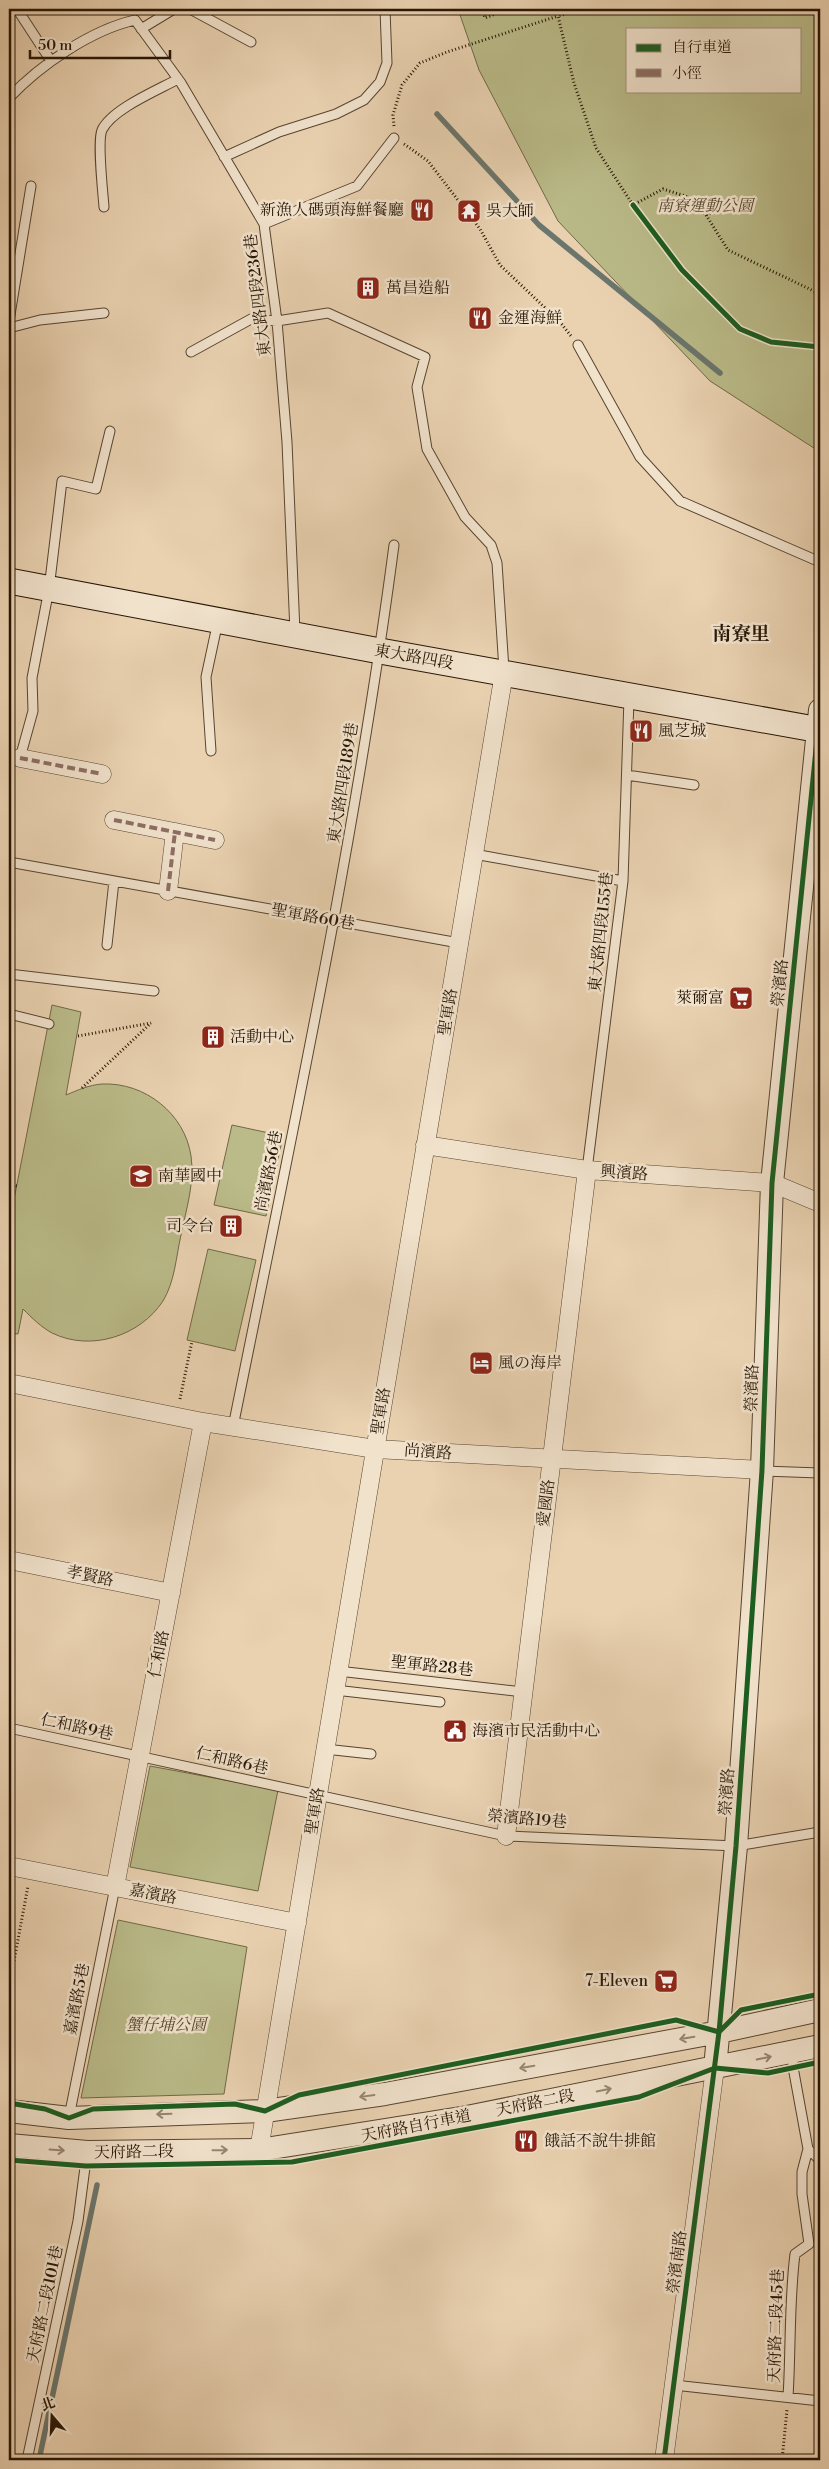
<svg xmlns="http://www.w3.org/2000/svg" width="829" height="2469" font-family="'Libre Bodoni','Noto Serif TC','Noto Serif JP',serif">
  <style>
    .green { fill: #babb89; stroke: #716847; fill-rule: evenodd }
    .lines { fill: none; stroke-linecap: round; stroke-linejoin: round }
    .stream { stroke: #6b766d; stroke-width: 5.5 }
    .service-casing { stroke: #584530; stroke-width: 11 }
    .minor-casing { stroke: #584530; stroke-width: 19 }
    .tertiary-casing { stroke: #584530; stroke-width: 24 }
    .secondary-casing { stroke: #281605; stroke-width: 27 }
    .path { stroke: #281605; stroke-width: 3; stroke-dasharray: 1 2.5; stroke-linecap: butt }
    .service { stroke: #f1e2cc; stroke-width: 9 }
    .minor { stroke: #f1e2cc; stroke-width: 18 }
    .tertiary { stroke: #f1e2cc; stroke-width: 22 }
    .secondary { stroke: #f1e2cc; stroke-width: 25 }
    .quiet { stroke: #8d6e63; stroke-width: 4; stroke-dasharray: 8 4; stroke-linecap: butt }
    .cycleway-casing { stroke: #f1e2cc; stroke-width: 8 }
    .cycleway { stroke: #1b5e20; stroke-width: 5 }
    .oneway { stroke: #978672 }
    .labels { text-anchor: middle; dominant-baseline: central; stroke-width: 5; stroke-linejoin: round; paint-order: stroke }
    .park-label { font-size: 16px; font-style: italic; fill: #54482d; stroke: #f1e2cc }
    .poi-label { font-size: 16px; fill: #281605; stroke: #f1e2cc; text-anchor: start }
    .street-label { font-size: 16px; fill: #281605; stroke: #f1e2cc }
    .quarter-label { font-size: 19px; font-weight: bold; fill: #281605; stroke: #f1e2cc }
  </style>
  <rect width="100%" height="100%" fill="#ead2b1"/>
  <filter id="stains"><feTurbulence type="fractalNoise" baseFrequency=".004" numOctaves="4"/><feColorMatrix values="0 0 0 0 .2 0 0 0 0 .09 0 0 0 0 .02 0 0 0 .5 -.17"/></filter>
  <radialGradient id="worn" r=".72"><stop offset=".6" stop-color="#630" stop-opacity="0"/><stop offset="1" stop-color="#630" stop-opacity=".3"/></radialGradient>
  <path class="green" d="M458 9H820V452L710 381 558 221 479 70ZM628 29H800V91H628Z
    M52 1005 81 1012 66 1095C78 1090 89 1085 102 1084 145 1082 185 1114 191 1156 195 1182 186 1210 181 1235 176 1257 175 1281 163 1301 140 1336 91 1352 52 1333 41 1327 32 1318 23 1309L18 1334 9 1333V1225Z
    M232 1125 283 1136 266 1216 214 1205Z
    M208 1249 256 1260 235 1351 187 1340Z
    M150 1766 278 1790 258 1891 130 1867Z
    M118 1920 247 1947 224 2094 81 2098Z"/>
  <g class="lines">
    <path class="stream" d="M437 114 539 225 720 373
      M39 2460 97 2185"/>
    <g class="service-casing">
      <path id="service" d="M17 9 51 61
        M190 9 251 42
        M141 29 174 9
        M9 98C40 65 91 30 135 20L181 83 264 224 277 321 287 442 295 632
        M224 157 279 132 336 114 364 100 380 82 387 63 385 9
        M104 207C103 193 97 141 102 130 112 109 158 90 178 79
        M264 224 357 186 394 138
        M9 321 31 186
        M9 328 40 320 104 313
        M578 345 640 457 680 501 820 562
        M191 352 251 319 277 321 328 313 425 357 417 387 427 449 465 517 491 545 497 563 504 670
        M211 751 206 677 218 621
        M20 758 33 711 32 678 49 589 62 481 96 489 110 431
        M627 775 694 785
        M474 854 623 881
        M9 862 459 943
        M107 945 114 881
        M9 974 154 991
        M9 1014 49 1024
        M587 1170 623 881 629 698
        M233 1427C292 1134 355 842 394 545
        M763 1471 820 1473
        M338 1671 523 1692
        M335 1690 440 1702
        M9 1728 506 1836 736 1846 820 1832
        M325 1749 371 1754
        M69 2117 115 1887
        M808 2149 820 2160
        M674 2385 820 2401
        M788 2397C791 2349 789 2302 795 2254L809 2244 802 2194V2172L808 2149 793 2067V2052
        M27 2460 78 2221 87 2152"/>
    </g>
    <g class="minor-casing">
      <path id="minor" d="M20 758 102 774
        M114 820 215 840
        M168 891 175 832
        M425 1145 587 1170 772 1183 820 1203
        M9 1383 203 1422 375 1449 762 1470
        M9 1560 171 1593
        M506 1836 587 1170
        M9 1866 297 1923
        M115 1887 203 1422
        M259 2150 504 673
        M664 2460 715 2068"/>
    </g>
    <g class="tertiary-casing">
      <path id="tertiary" d="M715 2068 736 1846 762 1470 772 1183 820 710
        M9 2111 69 2118 265 2111 385 2094 719 2032 820 2010
        M9 2145 87 2152 259 2150 467 2117 820 2046"/>
    </g>
    <g class="secondary-casing">
      <path id="secondary" d="M9 581 380 651 820 730"/>
    </g>
    <path class="path" d="M482 9 485 18 508 9
      M584 9 558 16 574 83 596 148 633 205 663 189 688 197 706 215 723 209
      M394 126 393 115 402 85 420 63 447 52 558 16
      M404 144 428 161 480 229 500 265 560 322 571 336
      M706 215 728 250 820 294
      M78 1036 151 1023
      M82 1088 151 1023
      M9 1184 17 1186
      M180 1399 192 1341
      M14 1961 28 1886
      M782 2460 787 2410"/>
    <use href="#service" class="service"/>
    <use href="#minor" class="minor"/>
    <use href="#tertiary" class="tertiary"/>
    <use href="#secondary" class="secondary"/>
    <path class="quiet" d="M20 758 102 774
      M114 820 215 840
      M168 891 175 832"/>
    <g class="cycleway-casing">
      <path id="cycleway" d="M633 205 682 270 740 329 771 342 820 347
        M9 2103 45 2109 69 2118 93 2109 235 2104 265 2111 299 2095 676 2020 719 2032 741 2010 820 1994
        M9 2160 86 2166 292 2162 639 2097 715 2068 768 2073 820 2062
        M664 2460 719 2032 736 1846 762 1470 772 1183 820 710"/>
    </g>
    <use href="#cycleway" class="cycleway"/>
  </g>
  <defs><path id="oneway-shaft" d="M-6 0H5M1.5-3L5.5 0L1.5 3" fill="none" stroke-width="1.6" stroke-linecap="round" stroke-linejoin="round" transform="scale(1.25)"/></defs>
  <g class="oneway">
    <use href="#oneway-shaft" transform="translate(687 2038) rotate(170)"/>
    <use href="#oneway-shaft" transform="translate(764 2058) rotate(-12)"/>
    <use href="#oneway-shaft" transform="translate(527 2067) rotate(170)"/>
    <use href="#oneway-shaft" transform="translate(604 2090) rotate(-11)"/>
    <use href="#oneway-shaft" transform="translate(367 2096) rotate(172)"/>
    <use href="#oneway-shaft" transform="translate(164 2114) rotate(178)"/>
    <use href="#oneway-shaft" transform="translate(57 2150) rotate(4)"/>
    <use href="#oneway-shaft" transform="translate(220 2150) rotate(-1)"/>
  </g>
  <defs>
    <g id="restaurant-square" transform="scale(1.25)"><rect x="-9" y="-9" width="18" height="18" rx="4" fill="#8f2418" stroke="#f1e2cc"/><path d="M-5-6h1v4h1v-4h1v4h1v-4h1v5L-1.5 .5V6h-2V.5L-5-1ZM5-6V6H3V1.5H1.5Q1.5-4 5-6Z" fill="#fff"/></g>
    <g id="temple-square" transform="scale(1.25)"><rect x="-9" y="-9" width="18" height="18" rx="4" fill="#8f2418" stroke="#f1e2cc"/><path d="M0-6L5-2H3V0L6.5 2.5H4V6H1.5V3h-3V6H-4V2.5H-6.5L-3 0V-2H-5Z" fill="#fff"/></g>
    <g id="building-square" transform="scale(1.25)"><rect x="-9" y="-9" width="18" height="18" rx="4" fill="#8f2418" stroke="#f1e2cc"/><path d="M-4-6H4V6H1V3H-1V6H-4ZM-2.5-4.3h1.7v1.8h-1.7ZM.8-4.3h1.7v1.8H.8ZM-2.5-1h1.7V.8h-1.7ZM.8-1h1.7V.8H.8Z" fill="#fff"/></g>
    <g id="supermarket-square" transform="scale(1.25)"><rect x="-9" y="-9" width="18" height="18" rx="4" fill="#8f2418" stroke="#f1e2cc"/><path d="M-6-5.5h2.5l.6 2H6L4.5 2H-2.5L-4.4-4H-6ZM-1.5 3.2a1.3 1.3 0 1 0 .1 0ZM3 3.2a1.3 1.3 0 1 0 .1 0Z" fill="#fff"/></g>
    <g id="school-square" transform="scale(1.25)"><rect x="-9" y="-9" width="18" height="18" rx="4" fill="#8f2418" stroke="#f1e2cc"/><path d="M0-5L7-2L0 1L-7-2ZM-4 1L0 2.5L4 1V4Q0 6-4 4Z" fill="#fff"/></g>
    <g id="hotel-square" transform="scale(1.25)"><rect x="-9" y="-9" width="18" height="18" rx="4" fill="#8f2418" stroke="#f1e2cc"/><path d="M-6-4.5h1.5V1H6V5H4.5V3h-9V5H-6ZM-4 0a1.8 1.8 0 1 1 3.6 0ZM.5 0V-2.5h3Q6-2.5 6 0Z" fill="#fff"/></g>
    <g id="civic-square" transform="scale(1.25)"><rect x="-9" y="-9" width="18" height="18" rx="4" fill="#8f2418" stroke="#f1e2cc"/><path d="M-.6-6.5H3V-4.5H.6V-3L4-1V1h2V6H-6V1h2V-1L-.6-3ZM-1.2 2.5V6h2.4V2.5Z" fill="#fff"/></g>
  </defs>
  <g fill-rule="evenodd">
    <use href="#restaurant-square" x="422" y="210"/>
    <use href="#temple-square" x="469" y="211"/>
    <use href="#building-square" x="368" y="288"/>
    <use href="#restaurant-square" x="480" y="318"/>
    <use href="#restaurant-square" x="641" y="731"/>
    <use href="#supermarket-square" x="741" y="998"/>
    <use href="#building-square" x="213" y="1037"/>
    <use href="#school-square" x="141" y="1176"/>
    <use href="#building-square" x="231" y="1226"/>
    <use href="#hotel-square" x="481" y="1363"/>
    <use href="#civic-square" x="455" y="1731"/>
    <use href="#supermarket-square" x="666" y="1981"/>
    <use href="#restaurant-square" x="526" y="2141"/>
  </g>
  <g class="labels">
    <g class="park-label">
      <text x="705" y="206">南寮運動公園</text>
      <text x="166" y="2025">蟹仔埔公園</text>
    </g>
    <g class="poi-label">
      <text x="404" y="210" text-anchor="end">新漁人碼頭海鮮餐廳</text>
      <text x="486" y="211">吳大師</text>
      <text x="386" y="288">萬昌造船</text>
      <text x="498" y="318">金運海鮮</text>
      <text x="658" y="731">風芝城</text>
      <text x="724" y="998" text-anchor="end">萊爾富</text>
      <text x="230" y="1037">活動中心</text>
      <text x="158" y="1176">南華國中</text>
      <text x="214" y="1226" text-anchor="end">司令台</text>
      <text x="498" y="1363">風の海岸</text>
      <text x="472" y="1731">海濱市民活動中心</text>
      <text x="648" y="1981" text-anchor="end">7-Eleven</text>
      <text x="544" y="2141">餓話不說牛排館</text>
    </g>
    <g class="street-label">
      <text transform="translate(258 295) rotate(-97)">東大路四段236巷</text>
      <text transform="translate(414 657) rotate(10)">東大路四段</text>
      <text transform="translate(343 783) rotate(-81)">東大路四段189巷</text>
      <text transform="translate(313 917) rotate(10)">聖軍路60巷</text>
      <text transform="translate(601 932) rotate(-84)">東大路四段155巷</text>
      <text transform="translate(780 983) rotate(-84)">榮濱路</text>
      <text transform="translate(448 1012) rotate(-81)">聖軍路</text>
      <text transform="translate(269 1171) rotate(-79)">尚濱路56巷</text>
      <text transform="translate(624 1173) rotate(4)">興濱路</text>
      <text transform="translate(752 1388) rotate(-88)">榮濱路</text>
      <text transform="translate(381 1411) rotate(-81)">聖軍路</text>
      <text transform="translate(428 1452) rotate(4)">尚濱路</text>
      <text transform="translate(546 1503) rotate(-83)">愛國路</text>
      <text transform="translate(90 1576) rotate(12)">孝賢路</text>
      <text transform="translate(159 1654) rotate(-79)">仁和路</text>
      <text transform="translate(432 1666) rotate(6)">聖軍路28巷</text>
      <text transform="translate(77 1727) rotate(12)">仁和路9巷</text>
      <text transform="translate(232 1761) rotate(13)">仁和路6巷</text>
      <text transform="translate(727 1792) rotate(-86)">榮濱路</text>
      <text transform="translate(315 1811) rotate(-81)">聖軍路</text>
      <text transform="translate(527 1819) rotate(5)">榮濱路19巷</text>
      <text transform="translate(153 1894) rotate(11)">嘉濱路</text>
      <text transform="translate(77 1999) rotate(-79)">嘉濱路5巷</text>
      <text transform="translate(535 2103) rotate(-11)">天府路二段</text>
      <text transform="translate(416 2126) rotate(-11)">天府路自行車道</text>
      <text transform="translate(134 2152) rotate(-1)">天府路二段</text>
      <text transform="translate(677 2262) rotate(-83)">榮濱南路</text>
      <text transform="translate(45 2304) rotate(-78)">天府路二段101巷</text>
      <text transform="translate(776 2326) rotate(-88)">天府路二段45巷</text>
    </g>
    <g class="quarter-label">
      <text x="741" y="634">南寮里</text>
    </g>
  </g>
  <rect width="829" height="2469" fill="none" stroke="#ead2b1" stroke-width="30"/>
  <rect x="10" y="10" width="809" height="2449" fill="none" stroke="#281605" stroke-width="2.5"/>
  <rect x="15" y="15" width="799" height="2439" fill="none" stroke="#281605"/>
  <rect x="626" y="28" width="175" height="65" fill="#f1e2cc" stroke="#a1907c"/>
  <rect x="636" y="44" width="25" height="8" fill="#1b5e20" stroke="#a1907c"/>
  <text x="672" y="52" font-size="15" fill="#281605">自行車道</text>
  <rect x="636" y="69" width="25" height="8" fill="#8d6e63" stroke="#a1907c"/>
  <text x="672" y="78" font-size="15" fill="#281605">小徑</text>
  <g transform="translate(52 2416) rotate(341)" stroke="#f1e2cc" stroke-width="4" paint-order="stroke">
  <path d="M0-4L9 19L0 12L-9 19Z" fill="#281605"/>
  <text y="-8" font-size="14" font-weight="bold" text-anchor="middle" fill="#281605">北</text>
  </g>
  <path d="M30 50v8h140v-8" fill="none" stroke="#281605" stroke-width="2.5"/>
  <text x="38" y="50" font-size="15" fill="#281605" stroke="#f1e2cc" stroke-width="4" paint-order="stroke">50 m</text>
  <rect width="100%" height="100%" filter="url(#stains)"/>
  <rect width="100%" height="100%" fill="url(#worn)"/>
</svg>
